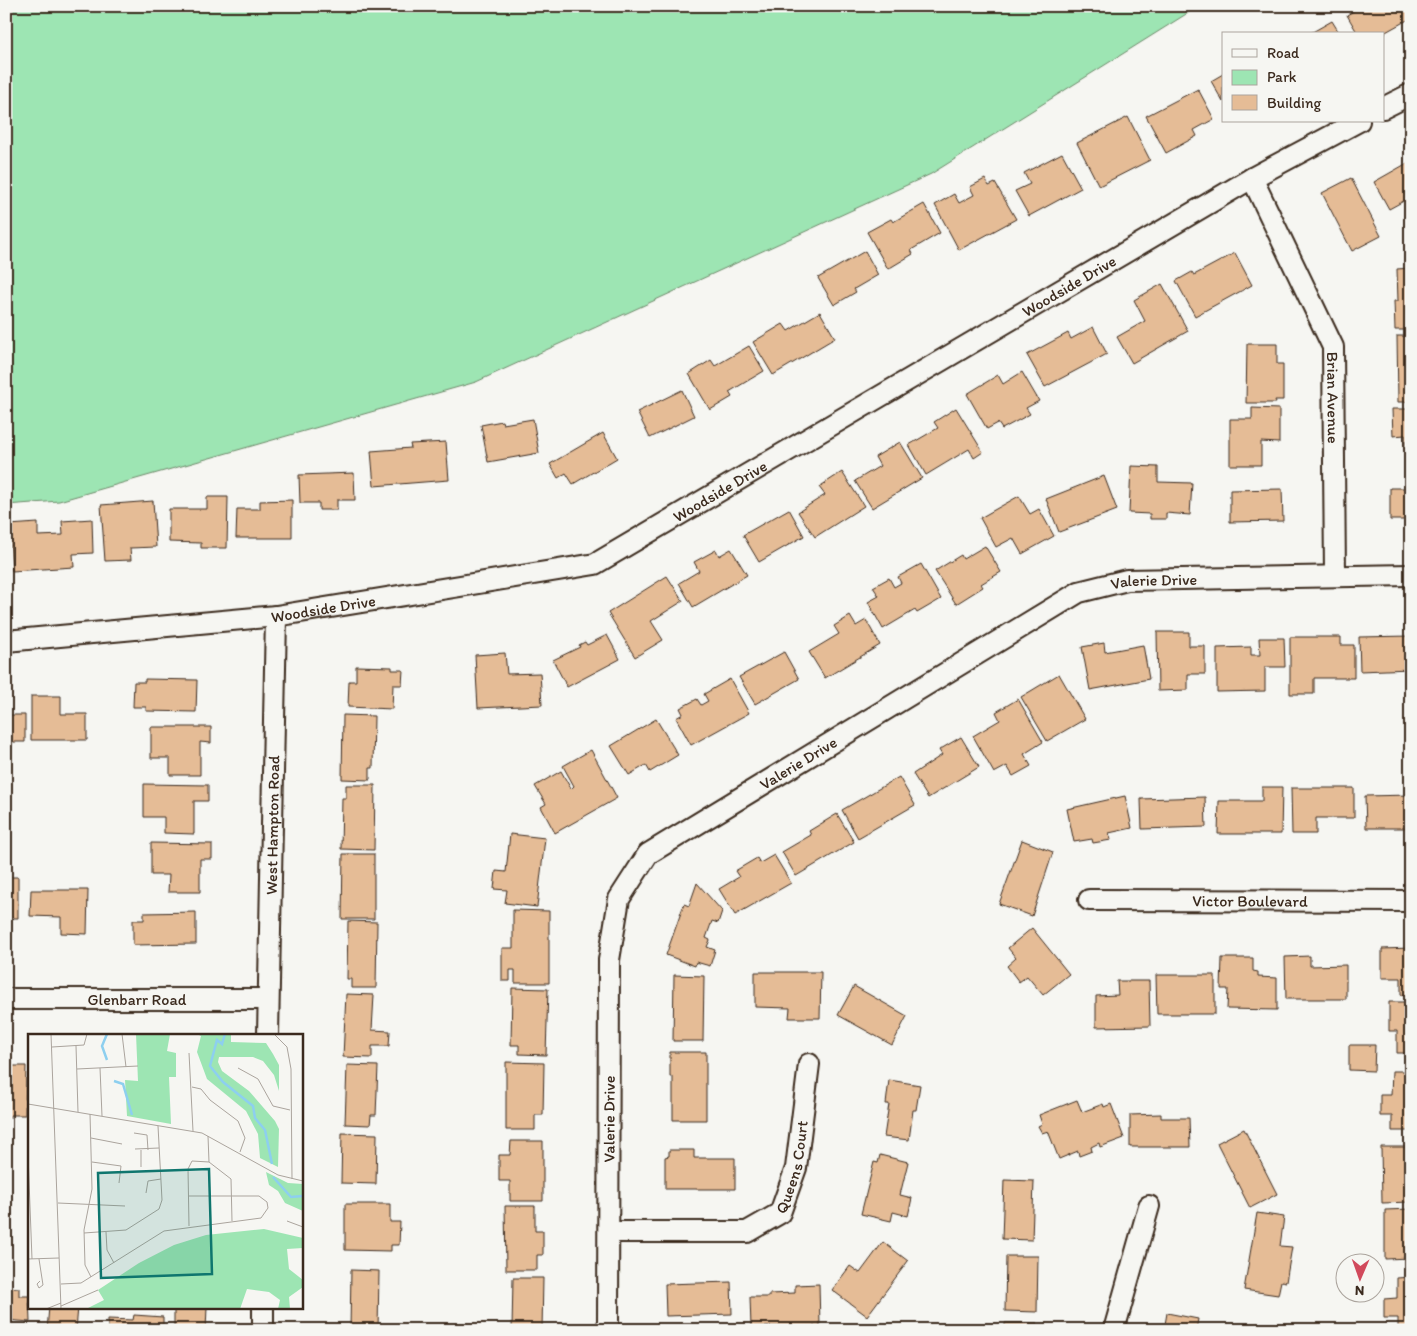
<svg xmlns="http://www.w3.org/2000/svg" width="1417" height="1336" font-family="Itim,sans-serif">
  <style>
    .green { fill: #9de5b3; stroke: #6c8868 }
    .building { fill: #e5bc96; stroke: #3b2a1e }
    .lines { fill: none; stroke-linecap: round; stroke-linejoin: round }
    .minor-casing { stroke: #3b2a1e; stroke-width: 24 }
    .minor { stroke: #f6f6f2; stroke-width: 20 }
    .labels { text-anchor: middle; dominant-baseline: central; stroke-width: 5; stroke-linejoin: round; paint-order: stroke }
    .street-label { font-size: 16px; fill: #3b2a1e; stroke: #f6f6f2 }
    .inset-river { fill: none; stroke: #8dcfef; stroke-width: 2.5 }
    .inset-road { fill: none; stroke: #aba49d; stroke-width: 1 }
    .view { fill: #0f766e; fill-opacity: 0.15; stroke: #0f766e; stroke-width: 2.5 }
    .inset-edge { fill: none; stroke: #3b2a1e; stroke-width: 2.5 }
  </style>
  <rect width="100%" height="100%" fill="#f6f6f2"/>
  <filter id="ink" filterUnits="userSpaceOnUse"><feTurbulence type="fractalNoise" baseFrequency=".02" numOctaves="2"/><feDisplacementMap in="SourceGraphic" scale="10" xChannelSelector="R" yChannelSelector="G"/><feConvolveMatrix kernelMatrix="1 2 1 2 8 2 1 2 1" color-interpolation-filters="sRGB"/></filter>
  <g filter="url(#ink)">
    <path class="green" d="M6 6H1199L931 174 476 382 59 501 6 505Z"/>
    <path class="building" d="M1362 6H1409L1411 18 1382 34H1358L1347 15Z
      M1332 21 1340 34H1309Z
      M1223 74V102L1211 81Z
      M1198 89 1214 119 1194 130 1197 136 1166 153 1146 116Z
      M1128 117 1150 160 1099 186 1077 143Z
      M1062 153 1081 188 1029 216 1015 191 1030 184 1024 173Z
      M1411 161V197L1389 209 1374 182Z
      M1351 178 1381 236 1352 251 1322 193Z
      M985 179 989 186 995 183 1016 219 959 250 935 205 954 194 959 203 974 195 970 187Z
      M924 204 940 233 911 250 913 254 888 269 867 232 891 219 893 222Z
      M865 251 878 275 854 289 856 292 834 305 818 278Z
      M1235 253 1252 285 1195 316 1176 281 1192 272 1194 275Z
      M1411 268V330H1395L1394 301H1398L1397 269Z
      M1162 284 1188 331 1132 363 1117 337 1145 321 1134 300Z
      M820 312 835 338 773 375 753 342 783 324 788 331Z
      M1093 327 1107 354 1045 387 1027 355 1068 333 1071 339Z
      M1397 336H1411V402H1398Z
      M1247 344H1277V364H1283V400H1275L1276 403H1246Z
      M749 346 764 371 729 392 732 397 710 410 689 374 711 360 715 366Z
      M1022 372 1039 401 1026 408 1030 414 1002 429 998 423 987 429 967 394 998 375 1003 384Z
      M682 390 694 416 650 438 637 412Z
      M956 408 983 452 974 458 969 449 926 475 909 445 938 428 934 422Z
      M1252 408 1279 409V443L1261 442V465H1230V419H1252Z
      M1392 409H1411V468H1406L1405 435 1393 436Z
      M533 419 539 453 488 462 481 425 502 421 503 424Z
      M603 433 617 458 573 484 566 473 558 478 550 464Z
      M446 442 449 480 374 486 371 451 411 448 410 444Z
      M900 442 922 478 872 508 855 481 880 466 875 457Z
      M1131 466 1158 467V482L1192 483 1190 515 1166 513V519H1150V514L1129 513Z
      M842 472 864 506 815 537 798 512 825 495 819 487Z
      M354 473 355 500H337V510H319V503H300L299 475Z
      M1104 476 1117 510 1059 532 1046 499Z
      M1390 488H1411V520H1390Z
      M1282 489 1283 521 1230 522V490Z
      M1019 496 1030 514 1039 509 1054 536 1022 554 1013 538 996 547 980 518Z
      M207 497H228L227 548H201V543L169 542V509H207Z
      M292 500V538H236L237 509H260V501Z
      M153 501 156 547 130 548 131 560 105 561 101 505Z
      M789 509 804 536 759 562 743 535Z
      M92 519 93 553 73 554 74 567 12 571 9 525 38 523V536L63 535 62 521Z
      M985 546 1001 572 981 584 983 587 956 604 935 571 961 555 963 559Z
      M731 549 747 575 693 607 679 583 699 571 694 562 716 550 719 556Z
      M921 564 941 599 917 613 915 610 883 629 868 602 879 596 873 587 889 578 894 587 901 583 898 577Z
      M667 576 683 601 651 621 663 640 635 657 608 613Z
      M850 616 856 626 866 620 880 645 825 678 809 652 839 634 834 626Z
      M1157 632H1189V646H1205V674H1188V690L1158 691Z
      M607 635 620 659 567 687 553 660 580 647 579 645 585 642 587 645Z
      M1411 636V669L1360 671 1359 637Z
      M1290 637H1341V645H1354V678H1314V694H1290Z
      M1259 638H1284L1285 667H1265V691L1217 692V648L1251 647V655H1260Z
      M1104 643 1105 652 1143 645 1149 679 1090 690 1082 647Z
      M784 652 799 679 755 704 739 677Z
      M505 653 507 674 540 673 542 705 478 708 475 655Z
      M356 666 392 667V670H403L402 685H393L392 709 348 707 349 681H356Z
      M1059 674 1085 719 1047 741 1021 697Z
      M145 679 197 680 196 712 146 711V707H133L134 682H145Z
      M730 679 749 713 691 745 676 718 683 714 680 708 697 699 701 705 708 701 704 694Z
      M31 696H61V714H87V740H31Z
      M1018 699 1043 742 1024 754 1031 766 1013 776 1007 766 994 773 973 736 1000 720 996 712Z
      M6 715H25V742H7L8 745H6Z
      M343 715 374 716 373 768H370V780L342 779Z
      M656 719 678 755 650 772 646 765 629 775 611 746Z
      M151 727H211V743L200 742V775H170V758H151Z
      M961 737 979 767 928 798 913 774 942 755 939 750Z
      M591 750 617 798 555 833 541 807 546 804 535 786 561 771 571 789 574 786 563 766Z
      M899 777 915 805 858 838 842 810Z
      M144 784 208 785V801H194V834L164 833V817H144Z
      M346 785H375L374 850 341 849 342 798H346Z
      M1262 787H1282L1281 834H1218L1219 801H1262Z
      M1291 788H1354V818H1316V834H1292Z
      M1411 795V828H1366L1365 796Z
      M1125 796 1132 828 1109 833 1111 840 1093 843 1092 839 1074 842 1067 809Z
      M1205 797 1206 827 1142 829 1141 799Z
      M837 814 854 842 796 876 782 852 811 835 809 831Z
      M510 834 545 838 537 907 505 903 507 890 494 889 496 871 506 872Z
      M1022 840 1053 852 1032 916 999 904Z
      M151 843 212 844V859H200V892H168L169 875H151Z
      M343 854H374V919H342Z
      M774 855 791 883 735 915 719 889 739 877 735 871 757 858 760 863Z
      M6 877H18V918H6Z
      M697 883 722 911 718 923 712 921 706 938 710 940 707 947 715 950 710 966 696 962 695 966 666 955 684 904 689 906Z
      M31 890H88L87 934 61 933V917L30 916Z
      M513 910 549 911V983H515V970H510V981H502V948H513Z
      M196 912V944L133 945V920H144V913Z
      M348 921 377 922 376 988H351V979H347Z
      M1032 928 1069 974 1043 995 1027 976 1019 982 1007 966 1016 958 1008 948Z
      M1411 948V995H1401V978H1382V949Z
      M1310 956V966L1346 965V999H1286L1285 957Z
      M1222 958H1253V971L1258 972V977L1277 978V1010L1227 1009 1228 989H1221Z
      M755 972H821L820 1018H789L790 1008 755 1007Z
      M674 975 704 976 703 1041H673Z
      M1156 975H1215V1014H1157Z
      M1117 981H1149L1150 1026 1096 1027V996L1118 995Z
      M854 986 907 1016 892 1045 838 1015Z
      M512 988 548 989 546 1055 519 1054V1045H511Z
      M346 994 374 995 372 1030 390 1031 389 1046H372V1058L343 1057Z
      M1389 1002H1411V1053H1397V1031H1389Z
      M1349 1045H1375L1374 1071 1349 1070Z
      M670 1052H706V1120H673V1077H670Z
      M506 1062 544 1063 543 1115H535V1130H506Z
      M347 1065 378 1066 376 1115H371L370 1125 345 1124Z
      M6 1066H26L25 1115H10V1118H6Z
      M1392 1071H1411V1131H1392V1116H1380V1095H1391Z
      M889 1080 920 1085 916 1110H913L909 1140 884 1137 889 1104H886Z
      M1077 1100 1082 1112 1103 1104 1104 1107 1111 1104 1124 1138 1100 1147 1099 1143 1091 1147 1092 1151 1079 1156 1078 1151 1059 1159 1048 1131 1042 1133 1038 1126 1042 1124 1039 1115Z
      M1161 1114V1118H1189L1190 1147H1130V1115Z
      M1244 1129 1277 1194 1250 1208 1217 1143Z
      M342 1133 377 1134 376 1184 341 1183Z
      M511 1141H543V1201H510V1181H499V1155H510Z
      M1381 1147H1411V1202L1382 1203Z
      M669 1150H694V1158H735V1189H665V1157L669 1156Z
      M880 1155 908 1162 900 1195 912 1198 908 1216 893 1212 891 1221 861 1214 874 1162 878 1163Z
      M1004 1180 1034 1181 1032 1240 1002 1239Z
      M345 1204H390V1222H400L399 1245H391V1251L345 1250Z
      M505 1206H535V1231H543V1255H537V1270H506Z
      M1411 1209V1258L1385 1259V1210Z
      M1257 1213 1284 1217 1280 1246 1292 1247 1286 1282 1281 1281 1278 1295 1244 1290Z
      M883 1242 908 1261 867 1316 832 1290 850 1266 860 1273Z
      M1006 1256H1038L1037 1312 1005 1311Z
      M351 1270 379 1271 378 1330H350Z
      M1411 1277V1330H1398V1318H1384V1299L1397 1298V1278Z
      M513 1278H543L542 1330H512Z
      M731 1282 732 1314 666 1316 665 1284Z
      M819 1284 820 1326 751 1327 750 1297H769V1294L795 1293V1285Z
      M6 1287 19 1288V1296H29L30 1322 6 1320Z
      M49 1307H78L76 1330H47Z
      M174 1307H207L206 1330H174Z
      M1167 1313 1198 1319 1196 1330H1164Z
      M134 1315 163 1317V1330H108V1319L133 1320Z
      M1005 1323H1037V1330H1005Z
      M665 1328 697 1329V1330H665Z"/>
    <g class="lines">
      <g class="minor-casing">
        <g id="minor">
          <path d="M1383 108 1411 94"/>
          <path id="s1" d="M1252 178 1333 347 1335 575"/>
          <path id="s2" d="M6 641 276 616 595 564 1252 178 1359 121"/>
          <path id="s3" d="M1089 900 1411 901"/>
          <path id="s4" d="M6 999H268"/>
          <path id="s5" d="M268 1035 276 616"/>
          <path id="s6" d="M609 1232H747L780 1213 796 1168 809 1064"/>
          <path d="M263 1330V1307"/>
          <path id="s7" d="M608 1330 609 960 619 899 648 854 1079 592 1127 580 1411 575"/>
          <path d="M1114 1330 1149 1206"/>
        </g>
      </g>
      <use href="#minor" class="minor"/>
    </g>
  </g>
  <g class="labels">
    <g class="street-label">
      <text stroke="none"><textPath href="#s2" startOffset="1144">Woodside Drive</textPath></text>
      <text stroke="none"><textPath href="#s1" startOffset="238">Brian Avenue</textPath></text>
      <text stroke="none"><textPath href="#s2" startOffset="739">Woodside Drive</textPath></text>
      <text stroke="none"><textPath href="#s7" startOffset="1066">Valerie Drive</textPath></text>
      <text stroke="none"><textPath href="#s2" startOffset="319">Woodside Drive</textPath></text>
      <text stroke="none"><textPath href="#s7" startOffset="661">Valerie Drive</textPath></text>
      <text stroke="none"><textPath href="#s5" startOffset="210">West Hampton Road</textPath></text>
      <text stroke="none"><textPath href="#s3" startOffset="161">Victor Boulevard</textPath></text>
      <text stroke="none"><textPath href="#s4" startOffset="131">Glenbarr Road</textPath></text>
      <text stroke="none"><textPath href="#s7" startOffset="211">Valerie Drive</textPath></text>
      <text stroke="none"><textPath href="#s6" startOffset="224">Queens Court</textPath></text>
    </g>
  </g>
  <g transform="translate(28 1034)">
    <rect width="275" height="275" fill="#f6f6f2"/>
    <path d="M108 0H142L139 17 148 19V43H141L143 90 99 82 97 46 110 47ZM169 0H203V8L238 9 245 20 251 31V57L246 41 235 27 225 23H191L190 28 194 37 221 57 247 87 251 95 250 133 232 124 230 100 218 77 179 45 169 18 173 2ZM238 138 260 149 275 150V177L257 169 250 157 241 151ZM236 195 275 204V214L259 215 261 235 275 246V253L261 263 262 275H250L252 266 241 258 219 255 212 275H58L76 266 70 256 111 229 146 211 178 201Z" fill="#9de5b3"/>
    <path class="inset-river" d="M79 0 74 12 79 26M197 0 194 10 189 6 182 32 195 48 225 72 227 84 237 96 244 130M86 47 95 50 104 81M245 143 263 163 275 162"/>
    <path class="inset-road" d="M23 0 33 275M94 0 98 33M246 0 259 13 263 35 264 145M48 12 50 78M24 13 56 11 59 0M161 19 165 97M72 34 74 82M210 34 230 45 245 72 262 76M49 35 110 32M164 53 173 55 182 66 210 87 217 104 212 118M0 70 174 99 250 141 275 147M62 80 64 155 56 196 57 231 63 243M106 99 119 101 120 116M180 102 181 128M63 104 94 110M107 115 131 114M113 116V133M0 120 4 225M64 128 93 132 91 149M181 128 203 145 204 187M118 159 120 147 133 145M30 169 97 172M259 187 275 193M161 192 160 135 164 127 181 128M78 198 79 216 86 229M56 199 98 196 131 175 134 166 130 92M0 225 31 224M11 225 15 251 11 254 9 250 12 247M33 250 53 249 136 197 233 184 240 174 239 168 231 162H161M33 272 70 256M18 275 33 269"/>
    <path class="view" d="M181 135 184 240 73 244 70 139Z"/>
    <rect width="275" height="275" class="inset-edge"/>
  </g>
  <rect width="1417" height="1336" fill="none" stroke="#f6f6f2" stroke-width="25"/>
  <rect x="12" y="12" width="1392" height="1311" fill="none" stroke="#3b2a1e" stroke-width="2" filter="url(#ink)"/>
  <rect x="1222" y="32" width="162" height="90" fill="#f6f6f2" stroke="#aba49d"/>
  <rect x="1232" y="49" width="25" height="8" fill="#f6f6f2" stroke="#aba49d"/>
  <text x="1267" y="58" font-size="15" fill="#3b2a1e">Road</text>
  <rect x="1232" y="70" width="25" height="15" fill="#9de5b3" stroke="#aba49d"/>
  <text x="1267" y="82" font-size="15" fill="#3b2a1e">Park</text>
  <rect x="1232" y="95" width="25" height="15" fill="#e5bc96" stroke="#aba49d"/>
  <text x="1267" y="108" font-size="15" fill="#3b2a1e">Building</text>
  <g transform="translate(1360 1278) rotate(182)"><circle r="24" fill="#f6f6f2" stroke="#aba49d"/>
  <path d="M0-4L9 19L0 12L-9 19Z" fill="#d1495b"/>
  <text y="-8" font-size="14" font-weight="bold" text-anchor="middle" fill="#3b2a1e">N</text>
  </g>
</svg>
